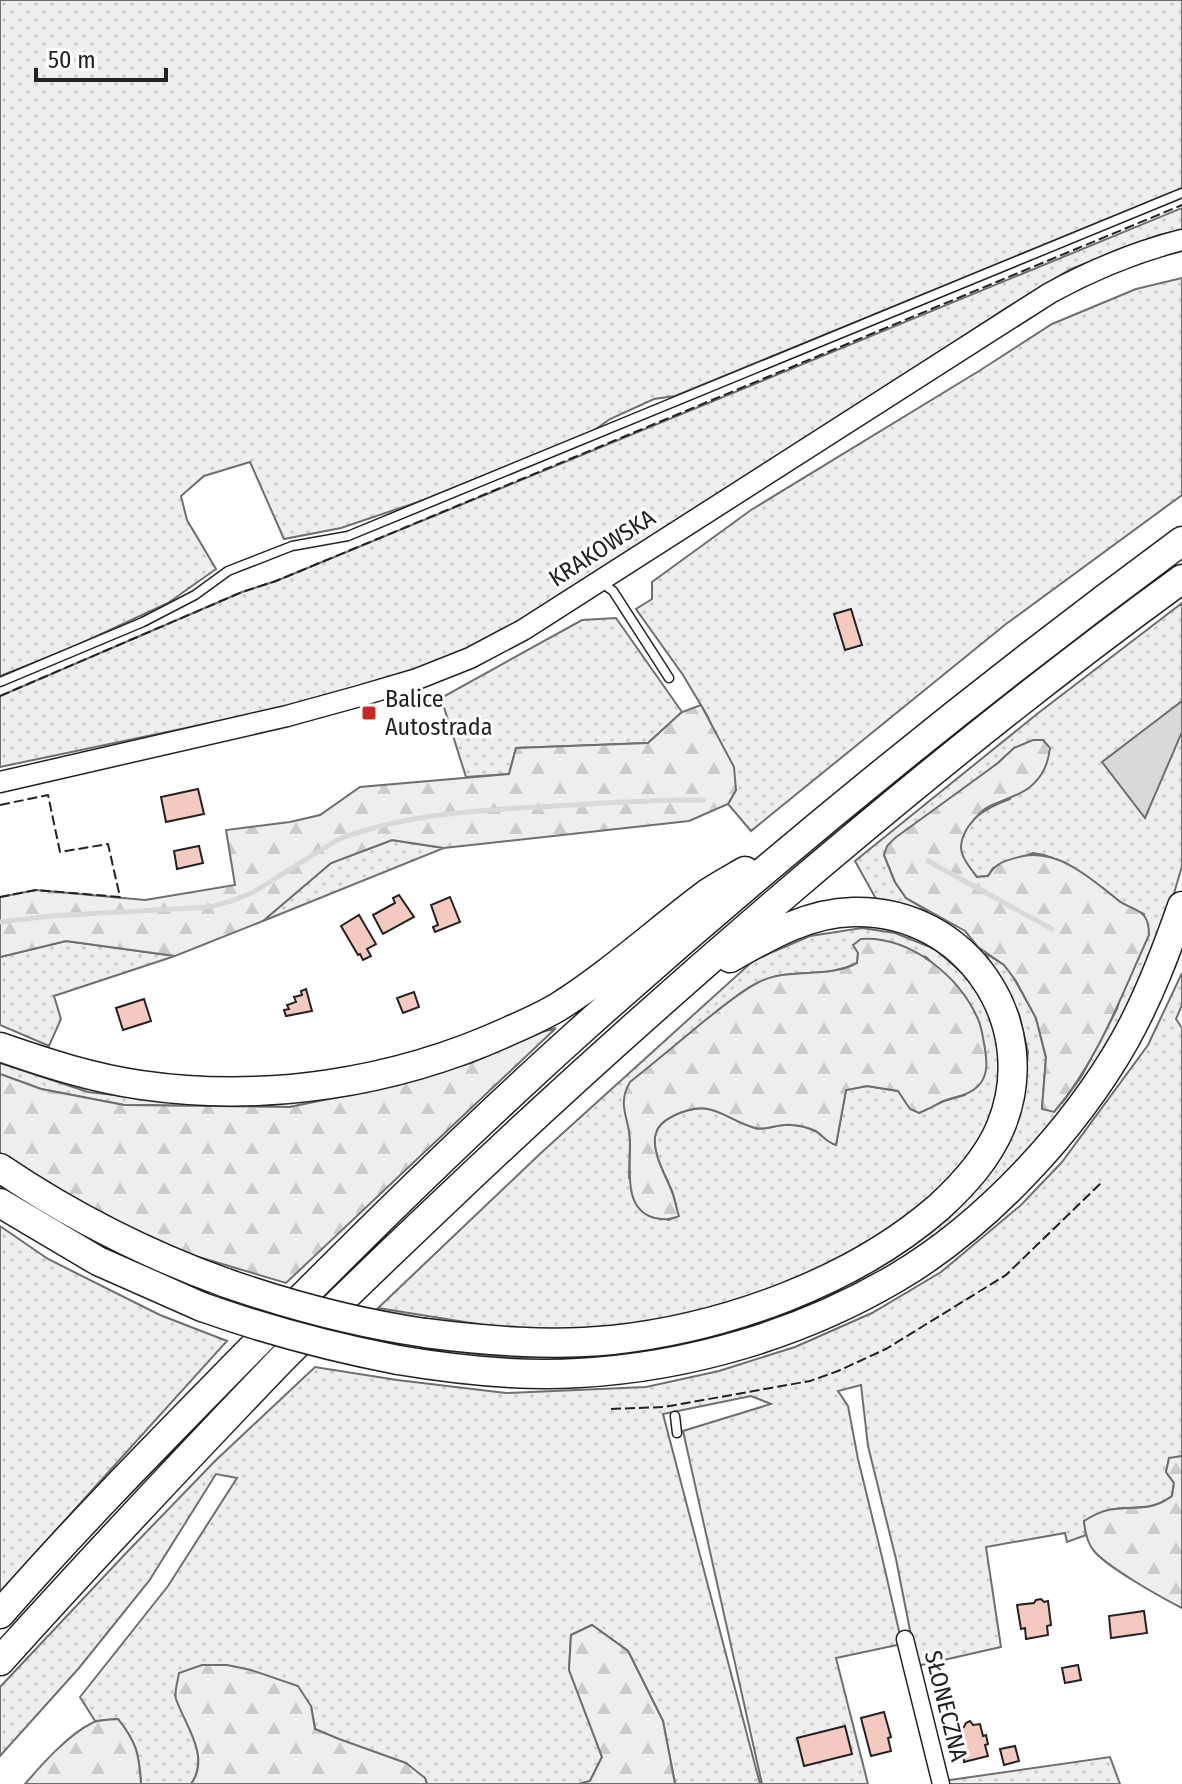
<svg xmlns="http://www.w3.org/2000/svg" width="1182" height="1784" font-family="'Fira Sans Condensed',sans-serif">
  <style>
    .green { fill: url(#green-dots); stroke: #6f6f6f; stroke-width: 2; fill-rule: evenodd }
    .forest { fill: url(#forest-firs); stroke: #6f6f6f; stroke-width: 2 }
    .water { fill: #d9d9d9; stroke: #6f6f6f; stroke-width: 2 }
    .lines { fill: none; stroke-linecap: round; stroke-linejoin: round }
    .stream { stroke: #d9d9d9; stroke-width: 5 }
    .building { fill: #f3c9c0; stroke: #222; stroke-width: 2 }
    .service-casing { stroke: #222; stroke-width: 11 }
    .minor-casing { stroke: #222; stroke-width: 19 }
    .tertiary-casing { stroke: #222; stroke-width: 23 }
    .motorway-casing { stroke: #222; stroke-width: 31 }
    .service { stroke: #fff; stroke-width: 8 }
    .minor { stroke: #fff; stroke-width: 16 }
    .tertiary { stroke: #fff; stroke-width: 20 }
    .motorway { stroke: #fff; stroke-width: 28 }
    .motorway-bridge-casing { stroke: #222; stroke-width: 31; stroke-linecap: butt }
    .motorway-bridge { stroke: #fff; stroke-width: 28 }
    .fence { stroke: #222; stroke-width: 2; stroke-dasharray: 10 4; stroke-linecap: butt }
    .poi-dot { fill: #c62828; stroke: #fff; stroke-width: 3 }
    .labels { text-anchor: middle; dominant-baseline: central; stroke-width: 6; stroke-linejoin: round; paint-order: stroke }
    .street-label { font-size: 24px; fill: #222; stroke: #fff }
    .poi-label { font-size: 24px; fill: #222; stroke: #fff; text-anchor: start }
  </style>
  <defs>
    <pattern id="green-dots" width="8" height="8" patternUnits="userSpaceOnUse" patternTransform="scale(2)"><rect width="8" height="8" fill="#eee"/><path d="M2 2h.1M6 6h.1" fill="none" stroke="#ccc" stroke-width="1.8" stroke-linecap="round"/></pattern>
    <pattern id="forest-firs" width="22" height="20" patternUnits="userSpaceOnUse" patternTransform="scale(2)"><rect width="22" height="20" fill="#eee"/><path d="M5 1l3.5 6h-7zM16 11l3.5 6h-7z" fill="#ccc"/></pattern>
  </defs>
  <rect width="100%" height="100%" fill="#fff"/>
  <path class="green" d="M0 0H1182V188L675 396 654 399 610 419 593 431 421 501 341 528 284 539 250 462 204 476 181 496 187 520 216 569 168 603 69 649 0 676Z
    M1182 208V230L1159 235 1071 269 1006 308 874 395 523 619 470 649 388 681 310 702 0 767V696L242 592 276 581Z
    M1182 278V495L1006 624 751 831 728 804 736 790 708 717 683 675 636 609 652 599V582L751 510 979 371 1052 324 1136 289Z
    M1182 603V866L1163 931 1098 1068 1022 1165 908 1258 838 1298 756 1330 686 1347 604 1361H526L424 1352 425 1348 512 1358 584 1354 722 1331 802 1306 859 1277 930 1233 970 1196 1002 1153 1022 1104 1028 1052 1019 1014 985 953 1004 965 1011 973 1036 1018 1046 1058 1042 1108 1062 1103 1081 1077 1117 1009 1144 914 1123 904 1104 889 1066 863 1044 855 1033 853 993 868 988 876 977 877C971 869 962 860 961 850 956 823 990 806 1010 799L1014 748 998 763 884 855 895 882 906 898 928 911 876 899 855 861 1037 714Z
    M616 618 682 712 648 743 516 748 509 774 466 777 441 698 582 620Z
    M392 840 444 848 263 921 331 863Z
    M862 928 895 933 935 949 976 985 995 1018 1002 1059 996 1112 974 1154 936 1197 828 1268 746 1301 662 1323 593 1332 515 1330 378 1308 542 1152 754 960 810 936ZM858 953 926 957 952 982 978 1019 965 1095 944 1101 919 1113 898 1091 867 1086 846 1090 836 1145C825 1141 824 1136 815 1131 809 1128 798 1125 791 1125 779 1123 766 1131 755 1128 721 1117 712 1097 673 1116 667 1119 658 1125 656 1133 650 1150 666 1176 672 1191 675 1199 676 1208 678 1216L668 1220 629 1178 630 1140 628 1120C648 1096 668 1072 688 1049 709 1023 729 996 760 982 790 967 828 979 857 963Z
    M66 941 175 956 54 996 61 1019 49 1046 0 1025V957Z
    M1182 973V1005L1176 1019 1182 1028V1456L1169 1459 1166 1472 1174 1483 1172 1496C1151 1511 1138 1506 1115 1509 1105 1510 1094 1517 1084 1521L1086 1535 1067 1542 1065 1533 986 1547 1001 1647 917 1666 896 1559 868 1446 861 1385 838 1391 848 1406 858 1459 882 1557 902 1644 836 1658 868 1784H762L683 1431 771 1404 751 1396 663 1414 760 1784H675L663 1721 628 1651 592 1625 571 1635 569 1669 602 1757 590 1781 579 1784H427L425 1778 315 1729 311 1706 175 1695C187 1720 210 1758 191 1784H141C139 1754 137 1743 118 1719L95 1721 80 1697 168 1586 237 1478 216 1474 149 1581 79 1668 0 1756V1687L128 1551 215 1461 315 1367 397 1380 506 1393 646 1387 719 1371 795 1347 872 1313 941 1272 1021 1205 1062 1162 1148 1045Z
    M0 1063 88 1092 177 1102 377 1089 290 1107 124 1105 41 1089 0 1074Z
    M0 1226 48 1259 160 1315 227 1341 0 1592Z
    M1110 1757 1120 1784H944L943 1781Z"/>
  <path class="forest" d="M701 705 734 767 736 790 728 804 689 821 444 848 392 840 331 863 263 921 175 956 66 941 0 957V897L36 890 145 900 235 885 226 830 290 822 320 815 360 787 509 774 516 748 648 743 682 712Z
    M1033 740H1043L1050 748C1048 764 1043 776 1030 787 1019 796 1004 799 990 806 981 810 974 819 968 827 954 849 963 859 977 877L988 876C996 863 1004 861 1019 857 1056 847 1091 878 1119 901 1127 907 1140 909 1145 917 1149 923 1149 929 1149 935 1122 994 1097 1063 1054 1112L1042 1109 1046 1057 1036 1018 1016 981 1004 965 978 947 965 931 906 898 895 882 884 855 887 846 895 838 998 763 1014 748Z
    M861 939C910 936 959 976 978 1019 982 1028 983 1038 985 1049 987 1061 988 1074 980 1084 970 1096 955 1096 941 1102 934 1106 926 1110 919 1113L910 1109 898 1091 867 1086 846 1090 836 1145C824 1141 824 1136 816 1131 810 1128 799 1125 792 1125 779 1123 766 1131 755 1128 721 1118 712 1097 673 1116 667 1119 658 1125 656 1133 650 1150 666 1176 672 1192 675 1199 676 1208 679 1216 669 1220 665 1220 655 1218 622 1210 631 1167 630 1142 630 1118 616 1106 630 1082 655 1062 679 1042 703 1022 721 1008 739 992 759 982 789 967 827 979 857 963L858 953 853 945Z
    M556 1028 286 1283 172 1249 54 1194 0 1155V1074L41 1089 124 1105 290 1107 377 1089 471 1063 542 1032Z
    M1182 1456V1608C1162 1598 1107 1567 1094 1551 1087 1543 1085 1532 1084 1521 1092 1516 1099 1512 1108 1510 1133 1505 1150 1513 1172 1496L1174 1483 1166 1472 1169 1458Z
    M592 1625 628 1651 663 1721 675 1784H579L590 1781 602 1757 569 1670 571 1635Z
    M202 1665H227L251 1670 298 1686 311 1706 315 1729 339 1739 406 1763 425 1778 427 1784H191C211 1757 185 1725 176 1699 174 1691 178 1681 179 1673Z
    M118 1719C137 1743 139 1754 141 1784H25C43 1763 68 1735 92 1723 100 1719 110 1720 118 1719Z"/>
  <path class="water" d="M1182 701V732L1145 818 1102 762Z"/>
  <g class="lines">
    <path class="stream" d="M928 861 1052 929
      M0 922 50 916 210 907 231 901 252 893 337 840C406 813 483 810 556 806 605 803 655 799 704 800"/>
  </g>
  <path class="building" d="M851 609 862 645 845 650 834 614Z
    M198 789 204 814 166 822 161 797Z
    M199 846 203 863 177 869 174 851Z
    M399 895 414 917 383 934 373 915 395 903 393 898Z
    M450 897 460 922 435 932 433 927 438 925 431 905Z
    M359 915 376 944 367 949 371 956 363 960 360 954 358 955 341 926Z
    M306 989 312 1011 286 1016 284 1010 289 1009 287 1005 296 1002 294 997 302 995 301 991Z
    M414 992 419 1007 403 1013 397 998Z
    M144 999 151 1021 123 1030 116 1008Z
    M1041 1599 1044 1602 1048 1601 1051 1625 1047 1626 1048 1635 1026 1639 1025 1628 1021 1629 1017 1605 1034 1603 1036 1600Z
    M1144 1611 1147 1633 1111 1638 1109 1616Z
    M1078 1665 1081 1680 1065 1683 1062 1668Z
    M884 1712 891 1737 888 1738 891 1751 871 1756 861 1718Z
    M970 1721 973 1725 980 1724 983 1736 986 1735 988 1744 985 1745 988 1756 964 1762 962 1740 957 1733 958 1729 964 1727 966 1723Z
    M845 1726 852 1754 804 1766 797 1738Z
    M1015 1746 1019 1761 1004 1765 1000 1749Z"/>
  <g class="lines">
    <g class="service-casing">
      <path id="service" d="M602 583 613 591 669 678
        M0 682 143 622 195 595 228 571 292 546 348 536 1182 193
        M675 1416 677 1433"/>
    </g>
    <g class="minor-casing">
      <path id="minor" d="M905 1639 941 1784"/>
    </g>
    <g class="tertiary-casing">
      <path id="tertiary" d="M0 782 287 716 356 697 417 679 470 658 523 630 1050 293C1092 270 1135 252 1182 240"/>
    </g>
    <g class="motorway-casing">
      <path id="motorway" d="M0 1047C46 1063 92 1078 141 1085 265 1103 395 1083 509 1031 525 1024 543 1016 558 1007 612 973 658 930 708 893 720 885 733 878 745 871
        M0 1168C71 1216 146 1254 226 1283
        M0 1203 98 1261 202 1307
        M425 1333C488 1341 550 1346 612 1340 725 1328 853 1282 939 1207 964 1184 988 1158 1001 1126 1043 1023 966 909 853 912 807 913 769 936 730 958
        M398 1360C458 1370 519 1377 579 1373 689 1367 801 1334 896 1278 986 1225 1074 1130 1125 1040 1149 997 1166 952 1182 906
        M0 1614C83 1519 172 1430 260 1340 363 1235 468 1132 578 1033 771 860 973 695 1182 541
        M0 1661C92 1559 186 1459 281 1360 334 1307 388 1255 443 1203 550 1101 660 1002 772 906 905 792 1040 682 1182 579"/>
    </g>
    <use href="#service" class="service"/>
    <use href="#minor" class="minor"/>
    <use href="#tertiary" class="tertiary"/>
    <use href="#motorway" class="motorway"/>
    <g class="motorway-bridge-casing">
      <path id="motorway-bridge" d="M226 1283C292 1306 357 1323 425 1333
        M202 1307C267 1330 331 1347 398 1360"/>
    </g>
    <use href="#motorway-bridge" class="motorway-bridge"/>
    <path class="fence" d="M0 696 242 592 276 581 1182 205
      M0 805 48 795 60 852 108 844 120 897 36 890 0 897
      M611 1409 664 1407 810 1381 838 1371 886 1349 1006 1275 1102 1182"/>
  </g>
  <rect class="poi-dot" x="361" y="705" width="16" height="16" rx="4"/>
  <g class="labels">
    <g class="street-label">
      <text transform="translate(602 548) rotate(-33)">KRAKOWSKA</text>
      <text transform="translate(946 1706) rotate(76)">SŁONECZNA</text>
    </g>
    <g class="poi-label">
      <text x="385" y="699">Balice<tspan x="385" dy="28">Autostrada</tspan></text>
    </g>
  </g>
  <path d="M36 68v12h130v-12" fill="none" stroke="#222222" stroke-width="4"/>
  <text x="48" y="68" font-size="24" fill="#222222" stroke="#ffffff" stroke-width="6" paint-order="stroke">50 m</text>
</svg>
